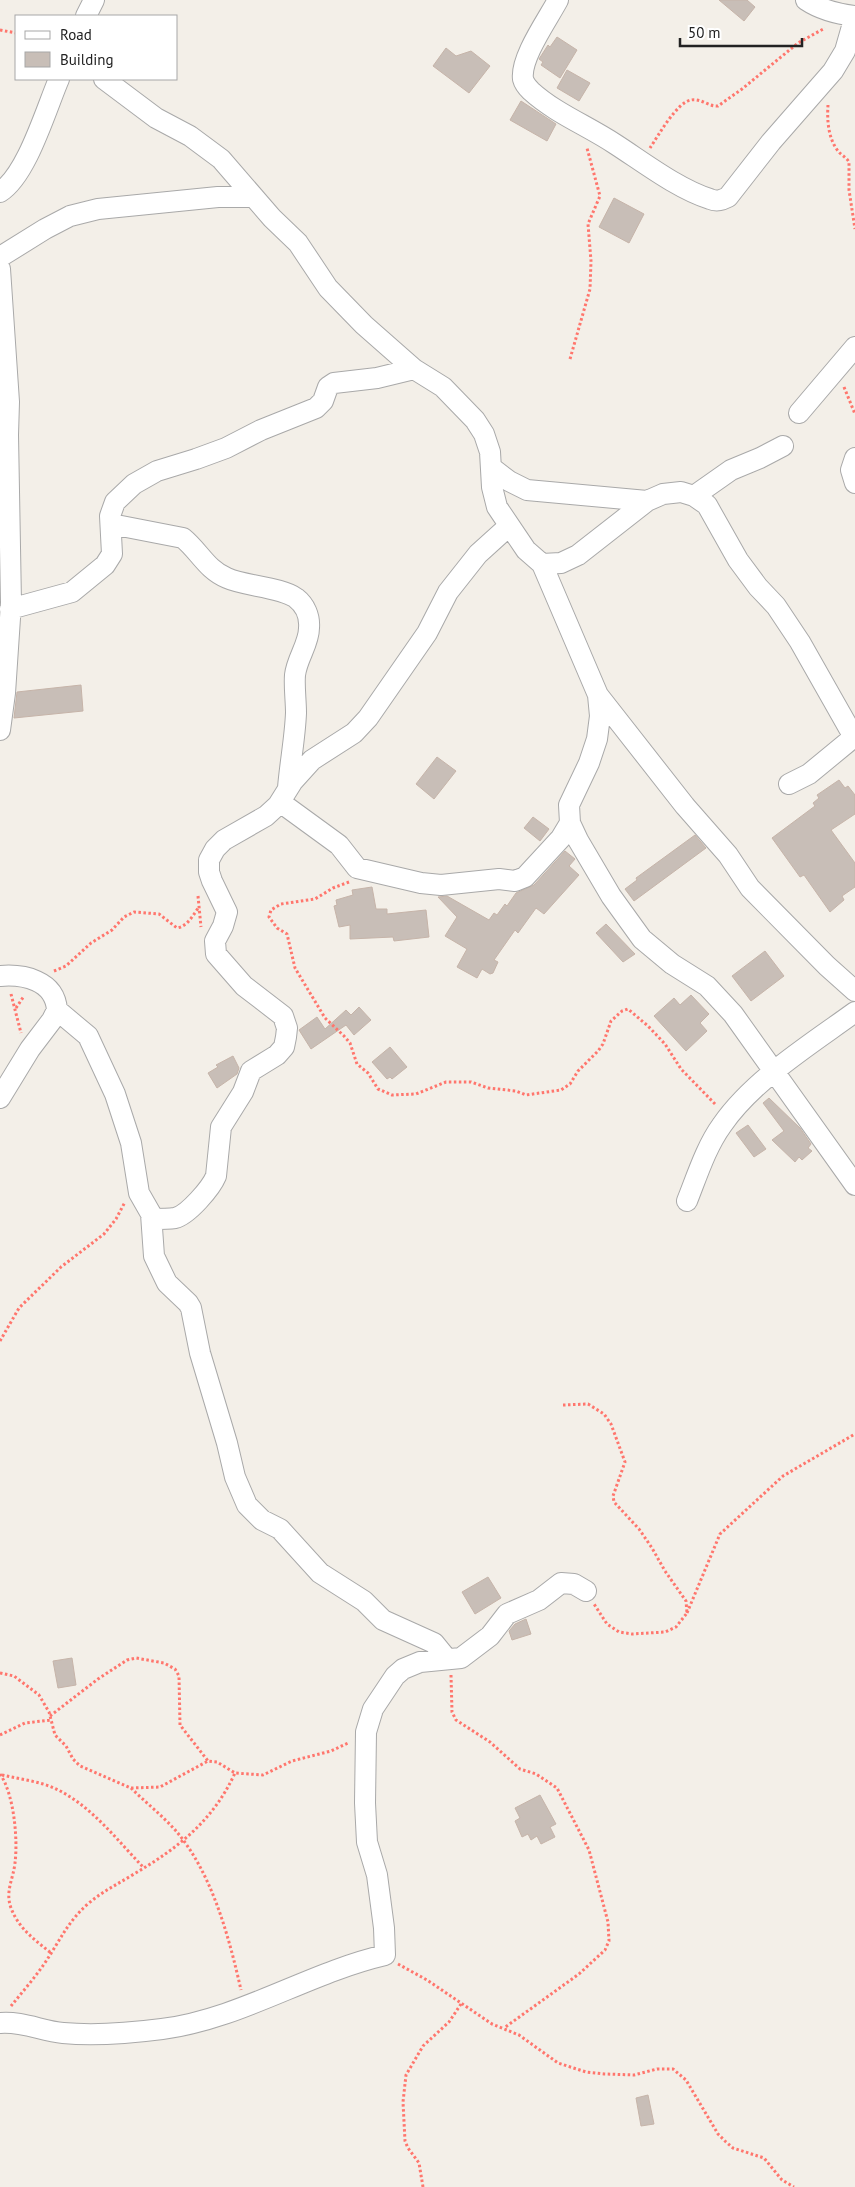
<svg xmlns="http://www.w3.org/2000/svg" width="855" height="2187" font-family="'PT Sans',sans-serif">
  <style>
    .building { fill: #c8beb7; stroke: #c6b4a9 }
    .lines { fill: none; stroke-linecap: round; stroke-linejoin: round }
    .minor-casing { stroke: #a9a9a9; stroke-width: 22 }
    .path { stroke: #ff766d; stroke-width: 3; stroke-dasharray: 2.5 2.5; stroke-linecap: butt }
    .minor { stroke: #fff; stroke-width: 20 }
  </style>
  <rect width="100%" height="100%" fill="#f3efe8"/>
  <path class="building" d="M719 0H747L755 7 744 21Z
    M557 37 577 50 560 78 541 65 543 62 539 59 548 45 550 47Z
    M446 48 456 56 471 51 490 66 469 93 433 66Z
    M567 70 590 83 579 101 557 88Z
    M521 101 556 124 547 141 510 120Z
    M614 198 644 214 629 243 599 227Z
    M81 685 83 711 14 718 17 692Z
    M437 757 456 771 434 799 416 784Z
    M839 780 845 788 848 786 855 795V814L831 830 855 863V887L842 896 844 900 830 912 804 875 800 877 772 838 815 806 813 803 819 798 817 795Z
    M533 817 549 829 540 841 524 828Z
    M695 835 706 848 634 901 625 889 637 880 636 878Z
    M565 851 575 859 569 866 579 875 544 914 536 908 518 933 515 930 494 960 498 962 493 973 490 974 482 969 477 978 457 967 467 949 445 936 457 917 438 897 447 896 489 920 494 913 497 915 505 904 507 906 516 893 534 885Z
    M372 887 376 909H387V914L426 910 429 937 394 941 393 937 350 939V925L339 927 334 906 337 905 336 900 353 895 352 890Z
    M606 924 635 954 623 962 596 933Z
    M765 951 784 976 751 1001 732 976Z
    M691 995 709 1014 700 1023 707 1031 686 1051 654 1016 674 998 680 1005Z
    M359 1007 371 1020 354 1035 346 1025 311 1049 299 1030 317 1017 325 1029 346 1010 351 1015Z
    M390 1047 407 1067 392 1079 390 1077 387 1079 372 1062Z
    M233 1056 239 1068 237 1074 217 1088 208 1073 218 1067 216 1065Z
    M769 1098 800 1128 811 1144 808 1148 812 1151 802 1160 799 1157 795 1162 772 1140 784 1131 763 1103Z
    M748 1125 766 1149 754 1157 736 1133Z
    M488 1577 501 1598 475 1614 462 1592Z
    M526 1619 531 1634 512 1640 509 1631 515 1624Z
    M72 1658 76 1685 58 1688 53 1661Z
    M540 1795 556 1824 550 1827 555 1837 541 1844 537 1836 531 1840 528 1834 522 1837 515 1821 520 1818 515 1808Z
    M648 2095 654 2124 641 2126 636 2098Z"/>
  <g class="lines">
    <g class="minor-casing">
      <path id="minor" d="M558 0C548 19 520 58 523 79 524 83 528 88 531 91 555 113 588 126 615 144 643 162 678 189 710 199 717 202 722 200 728 197L771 142 833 71 845 51 855 16
        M806 0C821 10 837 14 855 16
        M86 16 94 0
        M104 79 156 118 190 136 221 159 272 218 298 243 328 288 364 325 414 369 443 387 475 420 484 434 490 452 492 487 497 507 526 550 542 564 561 563 578 555 647 501 663 494 681 492 694 496 707 505 738 560 758 587 776 606 800 642 855 739
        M0 192C27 175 46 109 59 79
        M0 257 45 229 70 216 98 209 218 197H254
        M0 269 9 402 8 435 11 603 5 693 0 730
        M799 413 855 347
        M855 458 851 470 855 483
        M492 468 509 481 527 490 647 501
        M694 496 731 470 760 458 783 446
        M111 524 183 538C199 551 207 570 227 578 244 586 281 587 296 598 305 605 310 616 309 628 309 644 297 658 295 675 294 687 296 700 296 713 295 738 290 763 288 788
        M542 564 598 695 600 716 597 739 589 763 569 805 570 823 578 840 611 896 642 939 672 964 707 986 733 1014 855 1185
        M10 609 72 592 105 565 112 554 110 516 115 502 134 484 157 471 196 459 226 448 261 430 316 408 323 401 328 387 334 383 377 378 414 369
        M598 695 685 806 728 855 750 888 827 966 855 991
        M789 784 809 774 854 737
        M280 802 339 845 357 868 421 883 441 885 499 879 515 881 525 877 561 838 570 823
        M0 976C23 974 55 980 57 1010L52 1020 30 1049 0 1098
        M57 1010 88 1036 115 1094 131 1143 139 1193 151 1214 154 1256 167 1283 188 1303 191 1308 200 1353 227 1443 235 1477 247 1505 262 1520 280 1529 320 1573 364 1601 383 1620 434 1643 447 1659
        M687 1201C697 1176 706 1147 722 1125 753 1080 811 1044 855 1012
        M152 1219C159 1219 168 1219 175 1218 188 1215 211 1188 216 1176L221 1127 243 1092 251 1071 277 1055 284 1047 286 1037 287 1028 283 1016 244 986 216 954 215 941 223 926 227 912 212 881 209 872V860L215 849 224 840 266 816 278 805 293 781 312 760 354 733 368 718 427 633 448 592 478 554 509 526
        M0 2023C22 2021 42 2031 63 2033 95 2036 131 2033 162 2029 240 2019 308 1973 385 1955L384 1928 377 1875 367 1842 365 1803 366 1732 373 1709 395 1676 403 1669 420 1662 461 1658 490 1636 507 1614 539 1600 561 1583 574 1584 586 1591"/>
    </g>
    <path class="path" d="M0 30 16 33
      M828 105C827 120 828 138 838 151 841 155 846 157 849 162V190L855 229
      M650 148C658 136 677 102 691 100 701 98 709 107 718 106L742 89 798 43 825 28
      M570 359 590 289 591 261 588 224 600 196 587 148
      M844 387 855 414
      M349 882 333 888 315 899 281 904 271 910 269 917 277 928 287 934 295 968 325 1018 344 1036 350 1043 357 1064 368 1073 378 1089 392 1095 416 1094 446 1082H471L488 1088 516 1091 526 1095 561 1090 570 1084 578 1071 598 1051 603 1044 611 1021 622 1011 628 1009 648 1026 665 1044 681 1069 716 1105
      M198 896 201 927
      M54 971 66 966 91 943 112 930 124 917 134 912 159 914 177 928C188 926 193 915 199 907
      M11 994 21 1033
      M16 1008 24 996
      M0 1341 19 1308 61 1267 104 1234 116 1219 125 1202
      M563 1405 588 1404 604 1414 611 1424 625 1462 613 1496 614 1502 639 1529 652 1548 665 1571 686 1601 687 1613 676 1627 665 1632 632 1634 619 1632 607 1624 594 1604
      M687 1613 720 1534 783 1476 855 1434
      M0 1673 14 1676 39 1695 49 1712 55 1735 66 1746 73 1759 80 1766 131 1788 160 1787 208 1761 217 1762 235 1773 263 1775 292 1761 331 1751 348 1743
      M451 1675 452 1712 456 1720 490 1742 520 1769 536 1774 557 1788 589 1850 608 1922 609 1941 605 1950 579 1974 504 2028
      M50 1716 98 1679 127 1660 136 1658 164 1663 175 1669 179 1676 180 1725 208 1761
      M0 1735 25 1723 51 1720
      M0 1774C14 1794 18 1839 15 1863 13 1880 5 1891 11 1908 19 1929 35 1940 51 1953
      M2 1775C19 1779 38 1781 54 1788 90 1804 117 1840 144 1868
      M131 1788C145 1802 163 1816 176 1831 212 1873 229 1937 241 1990
      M398 1964 427 1980 492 2024 519 2035 558 2063 586 2072 604 2074 634 2075 657 2069H673L686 2080 718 2134 726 2142 733 2148 764 2158 782 2180 794 2187
      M11 2006C24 1990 39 1973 50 1955 62 1936 71 1918 89 1903 103 1891 118 1884 134 1874 178 1848 213 1821 235 1773
      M423 2187 419 2163 408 2148 405 2141 403 2102 406 2075 423 2046 449 2022 461 2004"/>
    <use href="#minor" class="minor"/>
  </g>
  <rect x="15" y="15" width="162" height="65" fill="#ffffff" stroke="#a7a7a7"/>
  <rect x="25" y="31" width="25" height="8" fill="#ffffff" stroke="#a7a7a7"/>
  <text x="60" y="40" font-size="15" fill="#222222">Road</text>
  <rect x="25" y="52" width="25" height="15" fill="#c8beb7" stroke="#a7a7a7"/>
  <text x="60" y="65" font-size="15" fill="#222222">Building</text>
  <path d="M680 38v8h122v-8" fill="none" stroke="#222222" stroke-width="2.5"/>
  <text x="688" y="38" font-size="15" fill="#222222" stroke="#ffffff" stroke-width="4" paint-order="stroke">50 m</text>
</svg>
